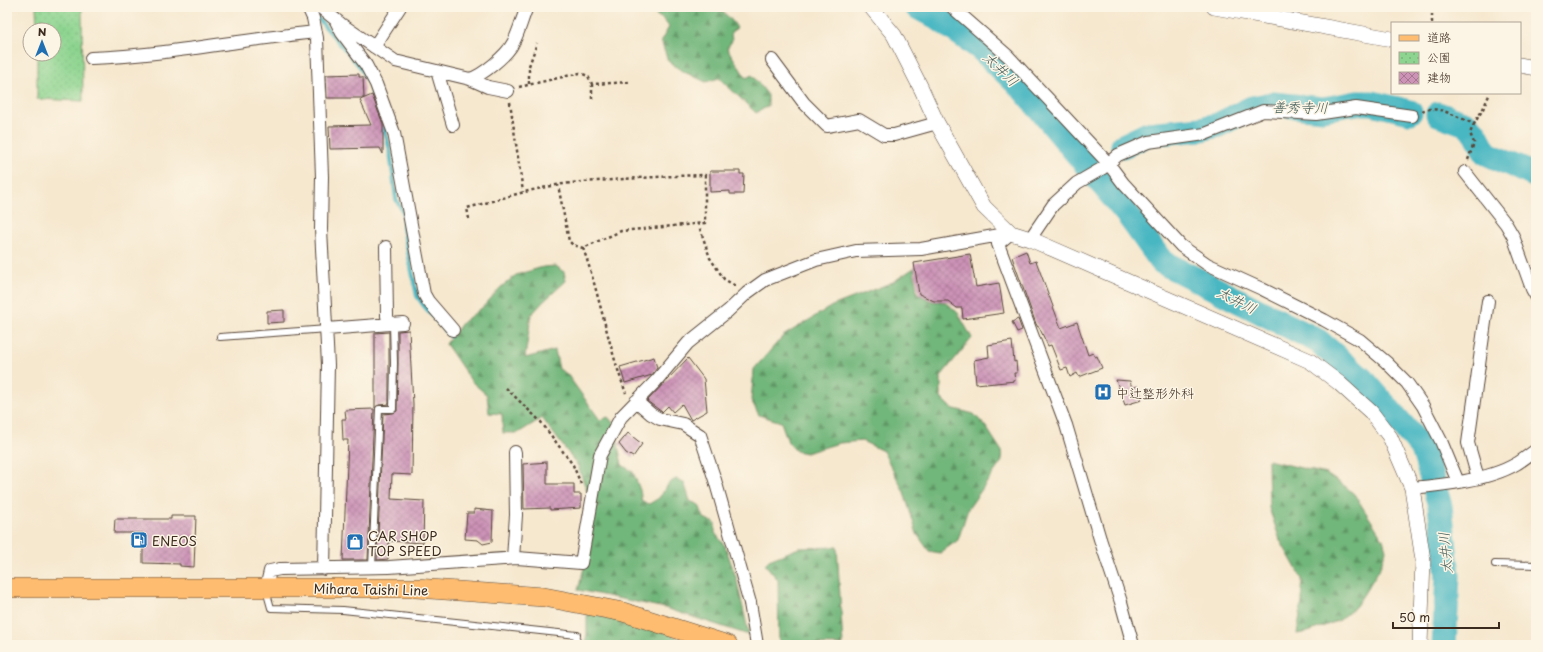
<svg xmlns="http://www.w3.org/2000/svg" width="1543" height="652" font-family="'Playpen Sans','Klee One',sans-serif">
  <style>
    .forest { fill: url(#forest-firs); stroke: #56704c }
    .park { fill: url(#park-dots); stroke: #647f56 }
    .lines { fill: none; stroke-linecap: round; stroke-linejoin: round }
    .stream { stroke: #49b7c2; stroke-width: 4 }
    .river { stroke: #49b7c2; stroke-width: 25 }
    .building { fill: url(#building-cross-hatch) }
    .service-casing { stroke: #574639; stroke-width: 8 }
    .minor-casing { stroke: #574639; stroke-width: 14 }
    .tertiary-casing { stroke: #574639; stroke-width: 16 }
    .primary-casing { stroke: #574639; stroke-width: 20 }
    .path { stroke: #574639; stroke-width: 2.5; stroke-dasharray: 3 3; stroke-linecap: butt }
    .service { stroke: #fff; stroke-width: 6 }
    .minor { stroke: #fff; stroke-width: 12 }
    .tertiary { stroke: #fff; stroke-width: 15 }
    .primary { stroke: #fdbc70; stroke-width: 19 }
    .minor-bridge-casing { stroke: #574639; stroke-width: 14; stroke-linecap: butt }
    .minor-bridge { stroke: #fff; stroke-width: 12 }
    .labels { text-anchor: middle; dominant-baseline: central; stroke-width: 3; stroke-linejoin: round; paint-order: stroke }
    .poi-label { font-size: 13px; fill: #3b2a1e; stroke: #fcf5e5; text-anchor: start }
    .street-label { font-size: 13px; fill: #3b2a1e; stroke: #fcf5e5 }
    .water-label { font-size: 14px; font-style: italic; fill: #405b57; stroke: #fcf5e5 }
  </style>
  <defs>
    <pattern id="forest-firs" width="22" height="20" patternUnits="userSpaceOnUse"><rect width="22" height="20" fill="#71b67a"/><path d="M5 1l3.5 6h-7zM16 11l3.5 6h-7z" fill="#5e9463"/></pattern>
    <pattern id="park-dots" width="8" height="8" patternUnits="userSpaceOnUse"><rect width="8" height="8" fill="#8cd48f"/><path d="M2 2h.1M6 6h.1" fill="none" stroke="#7ab67b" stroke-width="1.8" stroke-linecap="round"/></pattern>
    <pattern id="building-cross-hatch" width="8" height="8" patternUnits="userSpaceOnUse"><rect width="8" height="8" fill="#cc93b7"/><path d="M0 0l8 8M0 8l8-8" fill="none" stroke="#a77894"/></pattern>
  </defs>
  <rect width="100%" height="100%" fill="#fcf5e5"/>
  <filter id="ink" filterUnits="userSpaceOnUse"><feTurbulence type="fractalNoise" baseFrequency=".025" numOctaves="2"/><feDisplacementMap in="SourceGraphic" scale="8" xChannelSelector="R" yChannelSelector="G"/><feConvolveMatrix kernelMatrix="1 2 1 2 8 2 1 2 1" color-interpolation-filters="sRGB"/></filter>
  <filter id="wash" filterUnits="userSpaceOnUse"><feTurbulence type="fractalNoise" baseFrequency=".012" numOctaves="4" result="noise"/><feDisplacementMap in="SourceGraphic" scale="16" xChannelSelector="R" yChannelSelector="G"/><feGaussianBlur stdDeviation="0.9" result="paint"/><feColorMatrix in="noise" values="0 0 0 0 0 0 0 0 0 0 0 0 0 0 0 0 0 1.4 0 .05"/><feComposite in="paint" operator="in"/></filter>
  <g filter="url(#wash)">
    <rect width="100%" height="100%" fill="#f6e8cf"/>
    <path class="forest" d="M644 7H715C724 12 732 19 737 28L731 32 732 41 727 48 746 78 752 75 768 95V106L756 113 719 78 706 82 682 71 668 61 661 41 669 27 664 20Z
      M556 266 564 272 566 281 543 302 531 315 525 358 555 350 559 369 567 374 600 420 608 417 614 424 622 465 633 472 640 490 642 502 649 504 659 498 669 483 676 479 684 482 690 501 699 505 704 518 715 523V533L725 546 736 577 749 635 665 608 578 590 586 561 588 494 578 466 542 418 518 433H503L502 414 489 413 487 395 472 382 446 344 463 322 483 307 500 288 516 275 543 267Z
      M914 268 917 293 931 301 946 302 958 313 972 338 941 376V398L951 408 974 414 986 427 1001 450 1002 461 968 509 958 540 940 553 929 551 917 534 904 492 883 451 862 441 839 443 806 453 796 451 788 442 781 422 759 415 751 400 754 369 783 336 832 306 893 282Z
      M1268 460 1326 474 1346 487 1354 494 1383 539 1386 550 1379 570 1356 606 1340 620 1308 632 1297 634 1302 602V579L1280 540 1269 508Z
      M837 547 843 645 779 644 778 580 765 564 769 560 799 548Z
      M587 612 659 629 692 645H585L587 634Z"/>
    <path class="park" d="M36 7H82L83 101 37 99V54H54V30H37Z"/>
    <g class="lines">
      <path class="stream" d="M316 16 360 67 369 84 382 119 390 151 396 199 403 212V228L417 296 424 306 450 336"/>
      <path class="river" d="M917 7 938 18 980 48 1024 90 1128 215 1162 262 1318 341 1364 381 1423 449 1440 506 1448 576 1444 645
        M1438 114 1466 124 1476 134 1486 153 1536 176
        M1123 146 1148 134 1201 129 1218 125 1252 108 1273 104 1323 109 1357 103H1372L1410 112"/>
    </g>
    <g id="blocks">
      <path class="building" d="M359 74V77H363L364 98H327L326 75Z
        M372 95 383 124V154L380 148 330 149 329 126 371 125 360 100Z
        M710 171H740V174H744L743 194H730V191L710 192Z
        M1026 251 1030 263 1036 261 1061 328 1077 322 1088 355 1093 353 1095 357 1097 356 1102 368 1079 377 1077 373 1070 377 1067 368 1061 370 1051 345 1048 346 1039 327H1038L1036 324 1012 257Z
        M970 254 976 287 999 283 1004 313 963 319 962 308H957L948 301H934L919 294 914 263Z
        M284 310V322L267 323V311Z
        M1018 319 1022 330 1017 332 1012 322Z
        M409 330 413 404 412 475 392 474 391 499 424 501 423 543 389 541 388 559 377 560 383 414 393 413 397 411 398 363V331Z
        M389 332V404L379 405 375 408V333Z
        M1012 341 1014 362 1016 361 1017 373H1014L1015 381 986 384V383L976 384 974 360 989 357 988 345Z
        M654 357 657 368 652 375 625 383 620 367Z
        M688 358 704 379 707 411 691 420 682 404 673 412 668 406 662 412 647 401Z
        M1116 380 1130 381 1132 388 1138 386 1142 400 1125 405Z
        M374 409 368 560H343L348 440H343L342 419H346L345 410Z
        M628 433 642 444 633 457 626 453 619 444Z
        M547 462V484H574V494H581V508L550 510V508L524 509 523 464Z
        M474 509 493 511 492 542 483 544 478 540 465 539 467 513H474Z
        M171 516H196L194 567 180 566V564L143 563V533H114L115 519H171Z"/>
    </g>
  </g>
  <g filter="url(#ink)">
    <use href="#blocks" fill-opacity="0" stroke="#574639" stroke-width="1"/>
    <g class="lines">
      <g class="service-casing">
        <path id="service" d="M220 337 327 329
          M1495 564 1536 565
          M372 567 379 409H393L394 363 393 324
          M266 590 271 608 343 610 577 635 575 645"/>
      </g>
      <g class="minor-casing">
        <path id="minor" d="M308 7 313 18 317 38 322 177 321 229 328 365 324 569
          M320 7 341 24 395 61 470 79C483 75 507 55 513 43 519 32 522 19 527 7
          M952 7 1008 56 1108 163 1123 183 1181 246 1207 264 1262 289 1324 320 1360 340 1386 362 1407 383 1423 406 1441 441 1458 482
          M335 19 342 33 366 65 376 84 394 133 424 294 428 301 453 330
          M374 47 400 7
          M91 58C167 55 240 40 315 32
          M772 60 804 103 827 126 859 120 884 135H894L937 123
          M437 71 453 125
          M470 79 488 87 508 91
          M1465 172 1506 224 1513 236 1532 289 1536 296
          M1011 233 998 244 1066 425 1100 539 1121 602 1133 645
          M1030 239 1053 205 1077 183 1103 168 1118 155 1148 142 1205 134 1263 111 1316 114 1356 108 1412 116
          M386 247 387 316 389 324
          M327 329 403 323
          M636 401 651 414 660 419 683 424 700 435 715 480 750 603
          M1478 478 1468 443 1488 301
          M1412 488C1443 485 1489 480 1516 464 1523 460 1530 454 1536 450
          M513 558 516 515 515 452
          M266 588 270 571 280 569 389 567 517 558 581 563 600 455 621 417 656 381 688 343 728 311 747 293 765 280 816 260 856 251 921 249 1011 233"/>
      </g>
      <g class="tertiary-casing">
        <path id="tertiary" d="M871 7 894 35 921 88 937 123 984 207 1011 233 1030 239 1310 361 1339 383 1371 412 1390 437 1412 488 1423 560 1420 645
          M1214 7 1392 39
          M1520 65 1536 68"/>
      </g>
      <g class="primary-casing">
        <path id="primary" d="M7 588H416L544 597 623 612 728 645"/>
      </g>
      <path class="path" d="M1432 23V7
        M529 84V66L537 43
        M592 84V99
        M519 87 580 73 588 76 592 84 631 82
        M510 102 523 192
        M1422 111C1436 104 1460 118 1474 124L1483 109 1490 93
        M1468 160 1474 143 1470 133 1474 124
        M469 219 467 208C494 201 520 192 547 187 564 183 581 182 598 181 634 178 669 176 705 175V223L621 231 583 248 573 245 569 241 558 185
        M698 223 710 258 724 279 737 287
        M583 248C600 296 608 346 626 393
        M506 388 541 422 573 465 581 484"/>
      <use href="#service" class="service"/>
      <use href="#minor" class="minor"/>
      <use href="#tertiary" class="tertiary"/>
      <use href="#primary" class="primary"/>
      <g class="minor-bridge-casing">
        <path id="minor-bridge" d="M750 603 757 645"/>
      </g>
      <use href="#minor-bridge" class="minor-bridge"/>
    </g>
  </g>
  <defs>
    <g id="hospital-square" transform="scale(0.9)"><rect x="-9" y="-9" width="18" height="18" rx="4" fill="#1f6fb2" stroke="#fcf5e5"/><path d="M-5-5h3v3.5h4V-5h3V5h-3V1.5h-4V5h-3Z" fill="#fff"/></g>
    <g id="fuel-square" transform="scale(0.9)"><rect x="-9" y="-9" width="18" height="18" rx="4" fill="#1f6fb2" stroke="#fcf5e5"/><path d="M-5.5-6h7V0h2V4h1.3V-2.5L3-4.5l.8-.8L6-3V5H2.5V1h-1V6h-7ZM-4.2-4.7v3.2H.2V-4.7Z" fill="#fff"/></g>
    <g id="shop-square" transform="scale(0.9)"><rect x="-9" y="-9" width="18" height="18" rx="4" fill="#1f6fb2" stroke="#fcf5e5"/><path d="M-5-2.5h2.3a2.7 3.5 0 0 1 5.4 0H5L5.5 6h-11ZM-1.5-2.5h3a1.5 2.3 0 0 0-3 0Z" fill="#fff"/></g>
  </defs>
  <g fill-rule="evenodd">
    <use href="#hospital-square" x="1103" y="392"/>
    <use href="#fuel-square" x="139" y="540"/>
    <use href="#shop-square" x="355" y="542"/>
  </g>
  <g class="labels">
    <g class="poi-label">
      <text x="1116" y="392">中辻整形外科</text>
      <text x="368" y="535">CAR SHOP<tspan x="368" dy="15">TOP SPEED</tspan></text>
      <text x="152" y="540">ENEOS</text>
    </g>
    <g class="street-label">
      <text transform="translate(371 589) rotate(1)">Mihara Taishi Line</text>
    </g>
    <g class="water-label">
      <text transform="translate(1001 69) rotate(44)">太井川</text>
      <text transform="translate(1300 107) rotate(1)">善秀寺川</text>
      <text transform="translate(1237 300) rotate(27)">太井川</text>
      <text transform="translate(1445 553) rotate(-95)">太井川</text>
    </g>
  </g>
  <rect width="1543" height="652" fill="none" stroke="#fcf5e5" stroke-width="24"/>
  <rect x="1391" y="22" width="130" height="72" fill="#fcf5e5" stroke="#afa495"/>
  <rect x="1399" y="35" width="20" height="6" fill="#fdbc70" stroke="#afa495"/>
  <text x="1427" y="42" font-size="12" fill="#3b2a1e">道路</text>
  <rect x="1399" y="52" width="20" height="12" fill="url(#park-dots)" stroke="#afa495"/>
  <text x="1427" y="62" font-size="12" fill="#3b2a1e">公園</text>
  <rect x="1399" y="72" width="20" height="12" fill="url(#building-cross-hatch)" stroke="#afa495"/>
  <text x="1427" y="82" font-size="12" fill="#3b2a1e">建物</text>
  <g transform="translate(42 42)"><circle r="19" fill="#fcf5e5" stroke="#afa495"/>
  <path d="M0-3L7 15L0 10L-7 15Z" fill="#1f6fb2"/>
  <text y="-6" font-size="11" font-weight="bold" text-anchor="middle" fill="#3b2a1e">N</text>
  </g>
  <path d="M1393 622v6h106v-6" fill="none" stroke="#3b2a1e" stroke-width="2"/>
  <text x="1399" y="622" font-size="12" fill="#3b2a1e" stroke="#fcf5e5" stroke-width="3" paint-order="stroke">50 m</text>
</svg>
